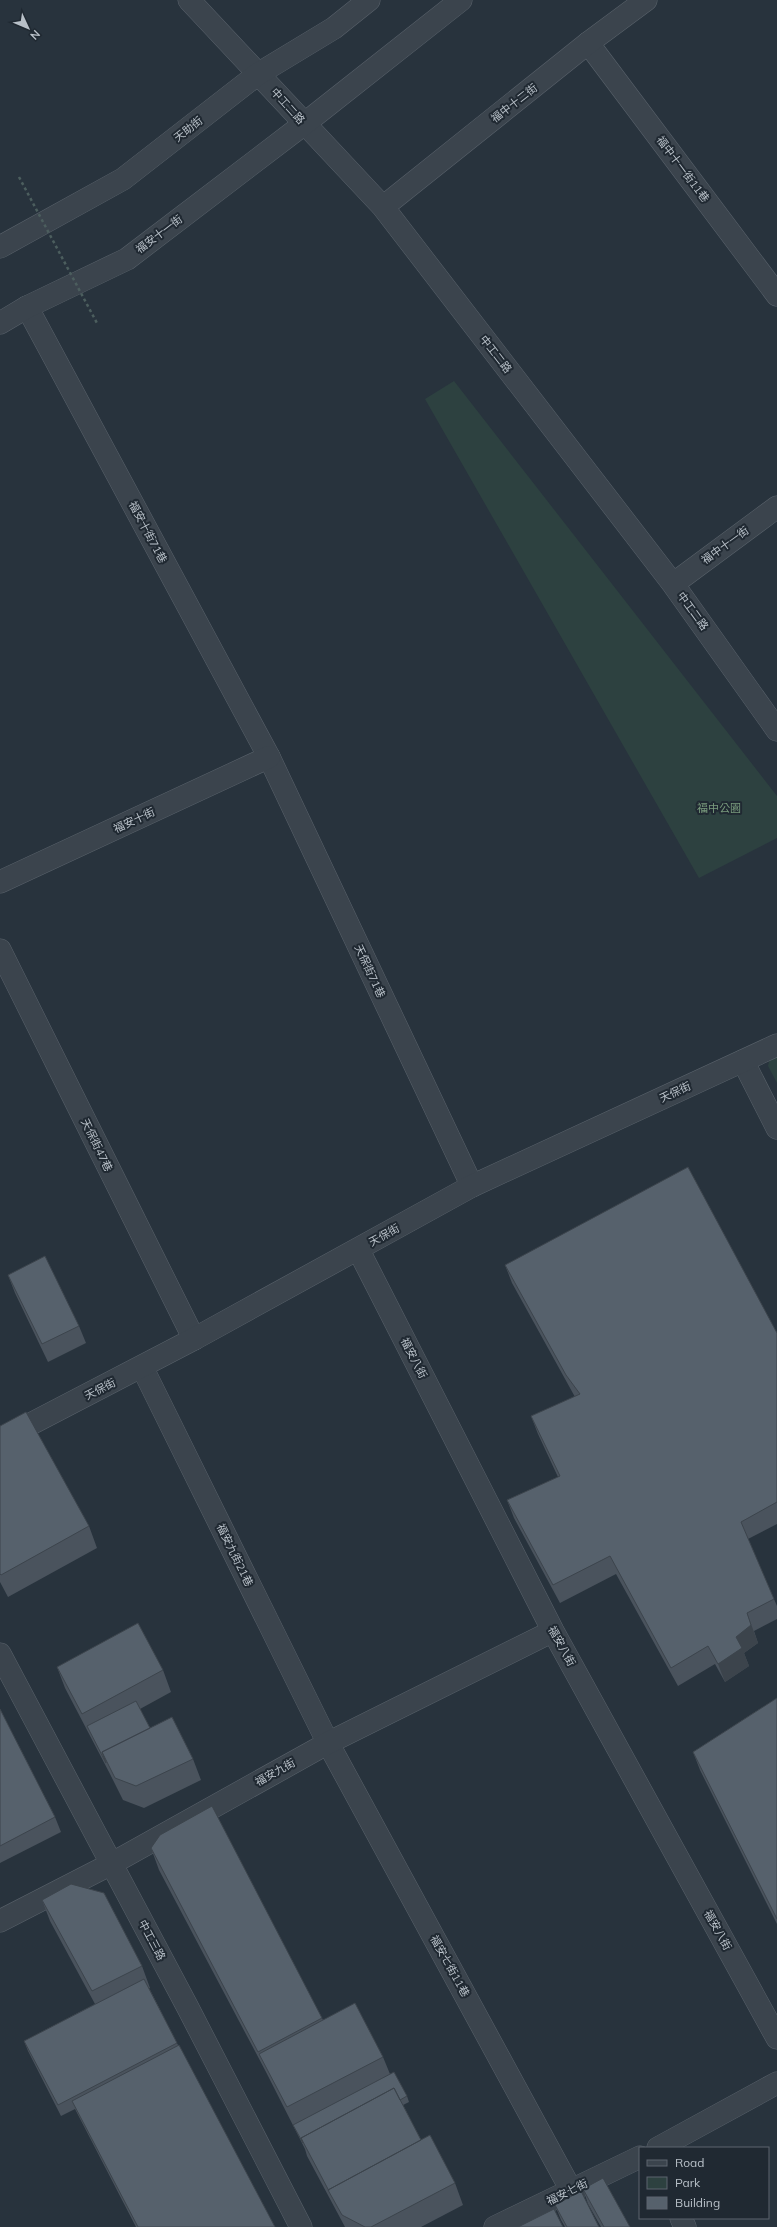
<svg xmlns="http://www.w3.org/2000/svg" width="777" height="2227" font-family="Mulish,'Noto Sans TC',sans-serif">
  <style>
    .green { fill: #2d4140 }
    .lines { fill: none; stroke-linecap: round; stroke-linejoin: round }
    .service-casing { stroke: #59626b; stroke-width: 23 }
    .minor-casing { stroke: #59626b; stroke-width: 23 }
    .tertiary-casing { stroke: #59626b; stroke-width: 23 }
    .service { stroke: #3b444d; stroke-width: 22 }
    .minor { stroke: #3b444d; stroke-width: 22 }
    .tertiary { stroke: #3b444d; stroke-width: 22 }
    .path-bridge { stroke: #4c5e5e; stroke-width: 2.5; stroke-dasharray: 3 3; stroke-linecap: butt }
    .wall { fill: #4a535d }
    .shaded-wall { fill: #3c444c }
    .building { fill: #56616c; stroke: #3c444c }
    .labels { text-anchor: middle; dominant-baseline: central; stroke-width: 4; stroke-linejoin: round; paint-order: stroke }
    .street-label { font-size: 11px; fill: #b8c0c8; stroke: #202932 }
    .park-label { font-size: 11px; fill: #799b7d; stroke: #202932 }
  </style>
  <rect width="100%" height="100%" fill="#28333d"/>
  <path class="green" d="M454 381 777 796V838L699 878 425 399Z
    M777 1044V1083L768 1066 773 1046Z"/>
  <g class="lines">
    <g class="service-casing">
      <path id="service" d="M588 43 777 295
        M27 307 269 757 472 1186
        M0 950 194 1339
        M743 1061 777 1128
        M142 1367 328 1743 571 2190
        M681 2218 685 2227"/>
    </g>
    <g class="minor-casing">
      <path id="minor" d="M189 0 383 207 673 584 777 730
        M383 207 588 43 646 0
        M673 584 777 507
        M0 882 269 757
        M358 1249 553 1631 777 2038
        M0 1440 194 1339 472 1186 777 1045
        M0 1654 187 2006 301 2227
        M0 1921 111 1864 328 1743 553 1631
        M658 2148 777 2083
        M495 2227 640 2157"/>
    </g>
    <g class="tertiary-casing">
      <path id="tertiary" d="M0 247 123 179 258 74 334 28 369 0
        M0 323 27 307 127 259 304 124 461 0"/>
    </g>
    <use href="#service" class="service"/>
    <use href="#minor" class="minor"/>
    <use href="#tertiary" class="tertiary"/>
    <path class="path-bridge" d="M19 177 98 325"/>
  </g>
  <path class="wall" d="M505 1265 777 1333V1524L748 1539 777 1606V1619L754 1631 758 1643 744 1653 749 1666 725 1682 715 1664 678 1686 616 1574 560 1603 514 1518 507 1500 558 1477 538 1434 531 1416 575 1397 512 1283Z
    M8 1275 79 1326 86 1343 48 1362 15 1293Z
    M0 1426 89 1526 97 1548 8 1597 0 1582Z
    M57 1667 163 1670 171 1692 140 1709 150 1728 193 1759 201 1780 144 1808 123 1800 110 1774 65 1688Z
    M777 1698V1924L700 1770 693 1752Z
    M0 1709 55 1817 61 1832 0 1863Z
    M151 1848 322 2018 323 2020 383 2057 390 2074 407 2096 409 2102 403 2105 421 2140 455 2183 463 2205 421 2227H345L307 2156 305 2149 266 2072 159 1870Z
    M42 1900 142 1966 150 1988H149L178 2045 275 2227H136L75 2109 61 2116 28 2051 24 2041 95 2004 50 1921Z
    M583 2189 630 2227H601L588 2204Z
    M555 2205 599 2227H565L561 2220Z"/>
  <path class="shaded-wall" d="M747 1613 758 1643 744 1653 749 1666 725 1682 718 1664 736 1637Z"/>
  <path class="building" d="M688 1167 777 1333V1502L741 1522 774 1599 747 1613 751 1625 736 1637 742 1648 718 1664 708 1646 671 1668 610 1556 553 1585 507 1500 560 1476 531 1416 580 1394 566 1375 505 1265Z
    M45 1256 79 1326 42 1344 8 1275Z
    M26 1412 89 1526 1 1575 0 1574V1426Z
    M138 1623 163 1670 82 1714 57 1667Z
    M777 1698V1919L693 1752Z
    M136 1701 150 1728 102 1752 106 1763 87 1726Z
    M0 1709 55 1817 0 1846Z
    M172 1717 193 1759 136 1786 115 1778 102 1752Z
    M212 1806 322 2018 258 2052 151 1848 160 1835Z
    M71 1884 104 1893 142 1966 92 1991 42 1900Z
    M144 1979 177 2043 58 2105 24 2041Z
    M355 2003 383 2057 287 2107 259 2054Z
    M179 2045 275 2227H138L72 2101Z
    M394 2072 407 2096 400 2100 394 2088 301 2138 303 2143 293 2125Z
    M394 2088 421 2140 328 2190 329 2191 301 2138Z
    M430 2135 455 2183 371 2227H365L342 2215 328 2190Z
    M603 2178 630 2227H604L583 2189Z
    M581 2191 599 2227H567L555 2205Z
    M554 2209 563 2227H518Z"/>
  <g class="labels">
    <g class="street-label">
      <text transform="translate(514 103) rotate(-38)">福中十二街</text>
      <text transform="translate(288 106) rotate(48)">中工二路</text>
      <text transform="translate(188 129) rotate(-38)">天助街</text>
      <text transform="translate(683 169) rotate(53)">福中十一街11巷</text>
      <text transform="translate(159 234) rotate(-37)">福安十一街</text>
      <text transform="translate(496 354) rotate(52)">中工二路</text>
      <text transform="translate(148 532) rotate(62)">福安十街71巷</text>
      <text transform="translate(725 545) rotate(-36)">福中十一街</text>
      <text transform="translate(693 611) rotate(54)">中工二路</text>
      <text transform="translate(134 820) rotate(-25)">福安十街</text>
      <text transform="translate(370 971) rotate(65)">天保街71巷</text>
      <text transform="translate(675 1092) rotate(-25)">天保街</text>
      <text transform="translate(97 1145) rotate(64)">天保街47巷</text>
      <text transform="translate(384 1235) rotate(-29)">天保街</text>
      <text transform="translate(414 1358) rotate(63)">福安八街</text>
      <text transform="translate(100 1389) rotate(-27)">天保街</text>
      <text transform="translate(235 1555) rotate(64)">福安九街21巷</text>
      <text transform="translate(562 1646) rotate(61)">福安八街</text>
      <text transform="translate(275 1772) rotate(-29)">福安九街</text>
      <text transform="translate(718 1930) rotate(61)">福安八街</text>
      <text transform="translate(152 1940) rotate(62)">中工三路</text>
      <text transform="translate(450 1966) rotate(61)">福安七街11巷</text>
      <text transform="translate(567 2192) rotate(-26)">福安七街</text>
    </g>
    <g class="park-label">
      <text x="719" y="808">福中公園</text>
    </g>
  </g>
  <rect x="639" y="2147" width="130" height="72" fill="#202932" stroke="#5d656e"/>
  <rect x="647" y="2160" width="20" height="6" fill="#3b444d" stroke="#5d656e"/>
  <text x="675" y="2167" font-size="12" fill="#b8c0c8">Road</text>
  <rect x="647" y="2177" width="20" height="12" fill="#2d4140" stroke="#5d656e"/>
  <text x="675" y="2187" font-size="12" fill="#b8c0c8">Park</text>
  <rect x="647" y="2197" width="20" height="12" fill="#56616c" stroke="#5d656e"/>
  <text x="675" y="2207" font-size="12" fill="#b8c0c8">Building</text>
  <g transform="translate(28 28) rotate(134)" stroke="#202932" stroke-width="3" paint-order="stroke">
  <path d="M0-3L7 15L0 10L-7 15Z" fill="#b8c0c8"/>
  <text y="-6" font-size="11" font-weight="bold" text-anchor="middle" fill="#b8c0c8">N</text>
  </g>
</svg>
